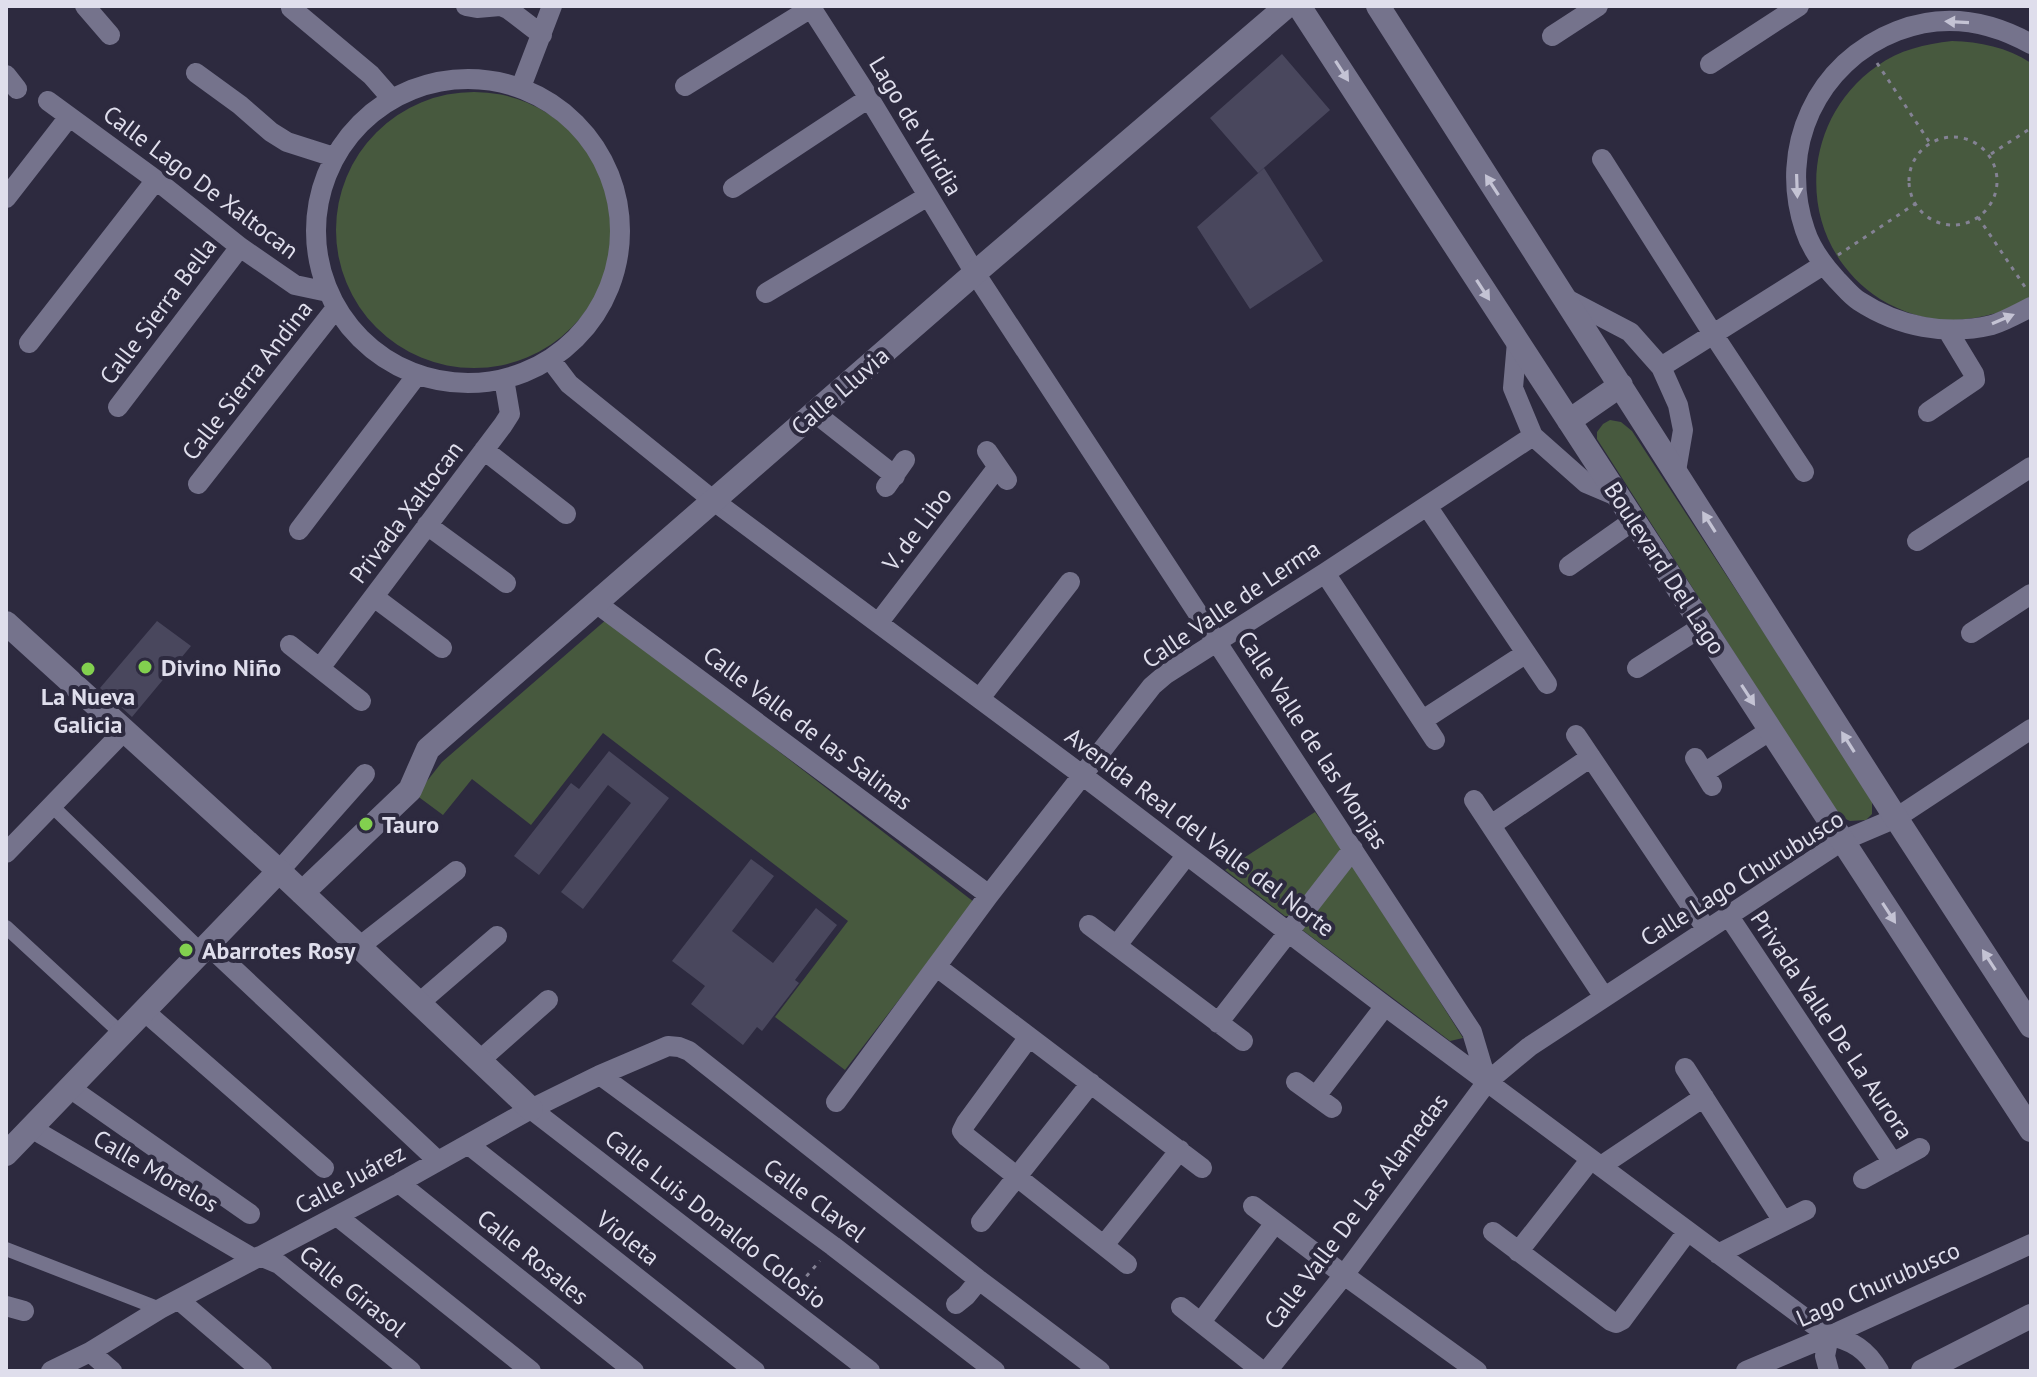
<svg xmlns="http://www.w3.org/2000/svg" width="2037" height="1377" font-family="'PT Sans',sans-serif">
  <style>
    .green { fill: #47593e }
    .building { fill: #49475d }
    .lines { fill: none; stroke-linecap: round; stroke-linejoin: round }
    .path { stroke: #848294; stroke-width: 3; stroke-dasharray: 4 6; stroke-linecap: butt }
    .pedestrian { stroke: #75738c; stroke-width: 14 }
    .minor { stroke: #75738c; stroke-width: 20 }
    .tertiary { stroke: #75738c; stroke-width: 24 }
    .oneway { fill: #c4c3d4 }
    .poi-dot { fill: #82d04f; stroke: #2d2a3f; stroke-width: 3 }
    .labels { text-anchor: middle; dominant-baseline: central; stroke-width: 8; stroke-linejoin: round; paint-order: stroke }
    .street-label { font-size: 24px; fill: #dfdeec; stroke: #2d2a3f }
    .poi-label { font-size: 24px; font-weight: bold; fill: #dfdeec; stroke: #2d2a3f; text-anchor: start }
  </style>
  <rect width="100%" height="100%" fill="#2d2a3f"/>
  <path class="green" d="M1952 41C1980 42 2007 47 2031 63V298C2006 312 1984 318 1956 320 1929 321 1903 313 1880 299 1795 244 1796 123 1877 66 1899 50 1925 44 1952 41Z
    M336 230a138 138 0 1 1 276 0a138 138 0 1 1-276 0Z
    M1610 420 1621 422 1632 431 1872 798V814L1866 820 1850 821 1839 816 1597 439V432L1603 424Z
    M607 619 974 902 845 1070 775 1017 848 921 603 733 531 825 472 779 443 815 416 795 442 762Z
    M1315 812 1344 851 1290 916H1285L1225 870Z
    M1352 863 1463 1038 1450 1041 1301 929Z"/>
  <path class="building" d="M1282 54 1330 110 1258 173 1210 118Z
    M1264 168 1323 261 1250 309 1197 227Z
    M157 621 191 646 132 717 100 688Z
    M609 751 669 798 583 909 561 892 631 803 608 785 539 875 514 856 571 783 579 789Z
    M751 859 774 876 732 931 773 963 816 908 837 925 795 980 799 983 762 1031 757 1027 743 1045 691 1004 705 986 672 961Z"/>
  <g class="lines">
    <path class="path" d="M1877 63 1930 143
      M1909 181a44 44 0 1 1 88 0a44 44 0 1 1-88 0Z
      M1991 154 2031 128
      M1978 217 2027 290
      M1838 255 1915 204
      M793 1291 820 1261"/>
    <path class="pedestrian" d="M52 806 202 951
      M6 927 122 1034
      M6 1249 160 1309"/>
    <path class="minor" d="M85 6 110 35
      M466 6 477 8 500 6
      M501 6 508 9 542 35
      M810 6 869 98 975 273 1472 1032 1487 1082
      M291 8 371 75 392 99
      M1552 36 1598 6
      M2031 44C1988 20 1943 13 1897 31 1817 62 1777 148 1805 230 1811 249 1824 266 1837 280 1844 287 1851 296 1859 301 1899 327 1946 336 1992 325 2005 321 2019 313 2031 307
      M1710 64 1799 6
      M196 73 240 105 271 132 287 142 334 157
      M6 75 17 89
      M316 231a152 152 0 1 1 304 0a152 152 0 1 1-304 0Z
      M685 86 811 8
      M521 87 552 6
      M48 101 156 180 240 247 295 285 328 292
      M1602 159 1713 334 1804 472
      M733 188 869 98
      M6 198 69 117
      M766 293 928 196
      M1565 298 1630 332 1661 367 1678 405 1683 430 1676 471
      M1517 342 1513 388 1533 436 1586 483 1619 497
      M29 343 156 180
      M550 359 569 384 714 501 1082 775 1385 1006 1829 1336C1852 1340 1867 1350 1879 1371
      M1661 367 1823 265
      M118 407 240 247
      M1928 412 1975 380 1974 374 1948 331
      M815 413 895 476
      M484 450 566 514
      M987 451 1007 480
      M198 484 336 308
      M886 487 905 460
      M1427 506 1547 684
      M427 525 506 583
      M299 530 417 375
      M1917 541 2031 467
      M1569 566 1634 520
      M1325 573 1435 740
      M374 597 442 648
      M596 603 989 895
      M879 622 997 468
      M1971 633 2031 594
      M290 645 361 701
      M320 668 503 425 510 414 504 379
      M1637 668 1703 626
      M980 698 1070 582
      M1423 720 1525 654
      M1576 735 1707 930
      M1695 758 1712 786
      M1704 773 1771 730
      M1474 800 1604 997
      M1491 825 1591 757
      M6 853 124 731
      M279 871 365 774
      M1728 915 1893 1163
      M1089 925 1243 1041
      M208 945 438 1161
      M1117 945 1186 856
      M359 947 456 871
      M937 967 1202 1168
      M418 1004 497 936
      M144 1011 324 1168
      M1218 1023 1353 849
      M1029 1037 966 1123 962 1131 967 1137 1127 1264
      M479 1061 548 1000
      M1685 1068 1783 1221
      M600 1075 833 1246 995 1371
      M1296 1082 1332 1108
      M70 1088 250 1214
      M1316 1096 1385 1006
      M836 1102 989 895 1152 686 1166 674 1325 573 1533 436
      M531 1109 870 1371
      M31 1128 254 1259
      M469 1145 755 1371
      M1601 1166 1704 1097
      M1863 1179 1920 1148
      M399 1183 634 1371
      M1253 1206 1344 1275 1477 1371
      M337 1216 531 1371
      M981 1222 1091 1083
      M1493 1232 1611 1321 1616 1323 1622 1320 1687 1232
      M1104 1245 1180 1150
      M1518 1252 1591 1159
      M1718 1254 1806 1210
      M260 1256 279 1264 411 1371
      M179 1300 262 1371
      M956 1304 966 1296 979 1280
      M6 1306 24 1311
      M1181 1307 1262 1371
      M1201 1322 1275 1223
      M1829 1336 1825 1356 1829 1371
      M90 1352 112 1371
      M51 1371 90 1352 160 1309 399 1183 531 1109 600 1075 668 1046 679 1047 689 1051 979 1280 1100 1371
      M1267 1371 1344 1275 1487 1082 1529 1047 1842 841 1896 818 2031 729
      M1746 1371 1829 1336 2031 1244"/>
    <path class="tertiary" d="M1299 6 2031 1130
      M1378 6 1896 818 2031 1026
      M1569 421 1621 385
      M6 623 279 871 531 1109
      M302 893 410 790 428 749 975 273 1287 6
      M6 1154 279 871
      M1923 1371 2031 1316"/>
  </g>
  <defs><path id="oneway-solid" d="M-6-.8H1V-3.2L6.5 0L1 3.2V.8H-6Z" transform="scale(2)"/></defs>
  <g class="oneway">
    <use href="#oneway-solid" transform="translate(1957 22) rotate(-177)"/>
    <use href="#oneway-solid" transform="translate(1342 71) rotate(57)"/>
    <use href="#oneway-solid" transform="translate(1492 185) rotate(-123)"/>
    <use href="#oneway-solid" transform="translate(1797 186) rotate(88)"/>
    <use href="#oneway-solid" transform="translate(1483 290) rotate(57)"/>
    <use href="#oneway-solid" transform="translate(2003 319) rotate(-23)"/>
    <use href="#oneway-solid" transform="translate(1709 522) rotate(-122)"/>
    <use href="#oneway-solid" transform="translate(1748 695) rotate(57)"/>
    <use href="#oneway-solid" transform="translate(1848 742) rotate(-122)"/>
    <use href="#oneway-solid" transform="translate(1889 913) rotate(57)"/>
    <use href="#oneway-solid" transform="translate(1989 960) rotate(-123)"/>
  </g>
  <g class="poi-dot">
    <circle cx="145" cy="667" r="8"/>
    <circle cx="88" cy="669" r="8"/>
    <circle cx="366" cy="824" r="8"/>
    <circle cx="186" cy="950" r="8"/>
  </g>
  <g class="labels">
    <g class="street-label">
      <text transform="translate(916 126) rotate(59)">Lago de Yuridia</text>
      <text transform="translate(201 182) rotate(37)">Calle Lago De Xaltocan</text>
      <text transform="translate(158 311) rotate(-53)">Calle Sierra Bella</text>
      <text transform="translate(247 380) rotate(-52)">Calle Sierra Andina</text>
      <text transform="translate(840 391) rotate(-41)">Calle Lluvia</text>
      <text transform="translate(406 512) rotate(-53)">Privada Xaltocan</text>
      <text transform="translate(917 529) rotate(-53)">V. de Libo</text>
      <text transform="translate(1665 568) rotate(57)">Boulevard Del Lago</text>
      <text transform="translate(1231 604) rotate(-34)">Calle Valle de Lerma</text>
      <text transform="translate(808 728) rotate(37)">Calle Valle de las Salinas</text>
      <text transform="translate(1313 740) rotate(57)">Calle Valle de las Monjas</text>
      <text transform="translate(1200 832) rotate(37)">Avenida Real del Valle del Norte</text>
      <text transform="translate(1742 878) rotate(-32)">Calle Lago Churubusco</text>
      <text transform="translate(1832 1025) rotate(56)">Privada Valle De La Aurora</text>
      <text transform="translate(156 1171) rotate(30)">Calle Morelos</text>
      <text transform="translate(350 1179) rotate(-28)">Calle Juárez</text>
      <text transform="translate(815 1200) rotate(37)">Calle Clavel</text>
      <text transform="translate(1356 1211) rotate(-53)">Calle Valle De Las Alamedas</text>
      <text transform="translate(716 1219) rotate(38)">Calle Luis Donaldo Colosio</text>
      <text transform="translate(628 1238) rotate(38)">Violeta</text>
      <text transform="translate(533 1257) rotate(39)">Calle Rosales</text>
      <text transform="translate(1878 1284) rotate(-24)">Lago Churubusco</text>
      <text transform="translate(353 1291) rotate(39)">Calle Girasol</text>
    </g>
    <g class="poi-label">
      <text x="161" y="667">Divino Niño</text>
      <text x="88" y="696" text-anchor="middle">La Nueva<tspan x="88" dy="28">Galicia</tspan></text>
      <text x="382" y="824">Tauro</text>
      <text x="202" y="950">Abarrotes Rosy</text>
    </g>
  </g>
  <rect width="2037" height="1377" fill="none" stroke="#dfdeec" stroke-width="16"/>
</svg>
